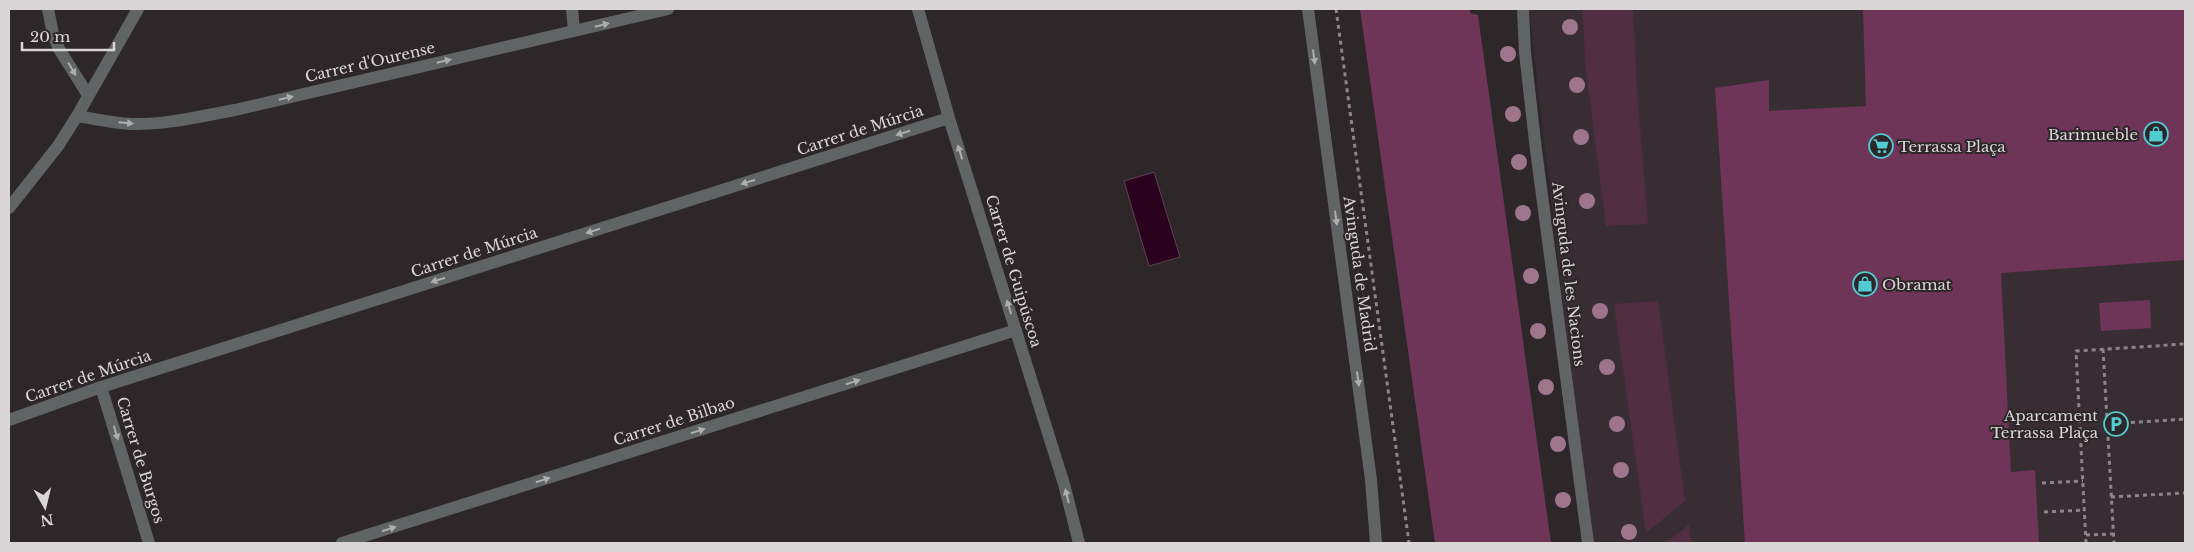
<svg xmlns="http://www.w3.org/2000/svg" width="2194" height="552" font-family="'Libre Baskerville',serif">
  <style>
    .built { fill: #392d34 }
    .green { fill: #512e42 }
    .water { fill: #2a021d; stroke: #5f4255 }
    .building { fill: #6f3558 }
    .lines { fill: none; stroke-linecap: round; stroke-linejoin: round }
    .path { stroke: #8b8688; stroke-width: 3; stroke-dasharray: 4 4; stroke-linecap: butt }
    .street { stroke: #606464; stroke-width: 12 }
    .tree { fill: #9f758c }
    .oneway { fill: #afaeaf }
    .labels { text-anchor: middle; dominant-baseline: central; stroke-width: 4; stroke-linejoin: round; paint-order: stroke }
    .street-label { font-size: 15px; fill: #dad6d8; stroke: #2d272a }
    .poi-label { font-size: 15px; fill: #dad6d8; stroke: #2d272a; text-anchor: end }
  </style>
  <rect width="100%" height="100%" fill="#2d272a"/>
  <path class="built" d="M1529 9H2185V543H1591Z"/>
  <path class="green" d="M1582 9H1633L1637 90 1648 224 1606 226 1586 70Z
    M1658 301 1685 501 1646 533 1614 304Z
    M1689 525 1691 543H1665Z"/>
  <path class="water" d="M1154 172 1180 257 1149 266 1124 181Z"/>
  <path class="building" d="M1360 9H1470V13L1478 15 1551 543H1435Z
    M1863 9H2185V260L2001 273 2011 472 2035 470 2039 543H1745L1715 88 1769 80V111L1866 106Z
    M2150 300 2151 328 2101 331 2099 303Z"/>
  <g class="lines">
    <path class="path" d="M1336 9 1409 543
      M2103 349 2114 543
      M2107 424 2185 419
      M2042 483 2083 481
      M2111 497 2185 493
      M2044 512 2085 510
      M2086 535 2113 534
      M2086 543 2076 351 2185 344"/>
    <path class="street" d="M48 9 53 34 59 49 88 95
      M572 9 574 31
      M918 9 949 118 1064 484 1079 543
      M1308 9 1371 480 1376 543
      M1523 9 1525 53 1536 150 1588 543
      M77 116C95 119 113 123 131 124 166 125 201 116 235 110L668 9
      M9 208 58 146 77 116 138 9
      M101 387 149 543
      M9 420 101 387 949 118
      M342 543 1016 330"/>
  </g>
  <g class="tree">
    <circle cx="1570" cy="27" r="8"/>
    <circle cx="1508" cy="54" r="8"/>
    <circle cx="1577" cy="85" r="8"/>
    <circle cx="1513" cy="114" r="8"/>
    <circle cx="1581" cy="137" r="8"/>
    <circle cx="1519" cy="162" r="8"/>
    <circle cx="1587" cy="201" r="8"/>
    <circle cx="1523" cy="213" r="8"/>
    <circle cx="1531" cy="276" r="8"/>
    <circle cx="1600" cy="311" r="8"/>
    <circle cx="1538" cy="331" r="8"/>
    <circle cx="1607" cy="367" r="8"/>
    <circle cx="1546" cy="387" r="8"/>
    <circle cx="1617" cy="424" r="8"/>
    <circle cx="1558" cy="444" r="8"/>
    <circle cx="1621" cy="470" r="8"/>
    <circle cx="1563" cy="500" r="8"/>
    <circle cx="1629" cy="532" r="8"/>
  </g>
  <defs><path id="oneway-solid" d="M-6-.8H1V-3.2L6.5 0L1 3.2V.8H-6Z" transform="scale(1.25)"/></defs>
  <g class="oneway">
    <use href="#oneway-solid" transform="translate(602 25) rotate(-14)"/>
    <use href="#oneway-solid" transform="translate(1314 57) rotate(82)"/>
    <use href="#oneway-solid" transform="translate(444 61) rotate(-13)"/>
    <use href="#oneway-solid" transform="translate(72 69) rotate(59)"/>
    <use href="#oneway-solid" transform="translate(286 98) rotate(-13)"/>
    <use href="#oneway-solid" transform="translate(126 123) rotate(5)"/>
    <use href="#oneway-solid" transform="translate(903 133) rotate(162)"/>
    <use href="#oneway-solid" transform="translate(960 152) rotate(-107)"/>
    <use href="#oneway-solid" transform="translate(748 182) rotate(162)"/>
    <use href="#oneway-solid" transform="translate(1336 218) rotate(82)"/>
    <use href="#oneway-solid" transform="translate(593 231) rotate(162)"/>
    <use href="#oneway-solid" transform="translate(438 280) rotate(162)"/>
    <use href="#oneway-solid" transform="translate(1009 307) rotate(-107)"/>
    <use href="#oneway-solid" transform="translate(1358 379) rotate(82)"/>
    <use href="#oneway-solid" transform="translate(853 382) rotate(-18)"/>
    <use href="#oneway-solid" transform="translate(698 431) rotate(-18)"/>
    <use href="#oneway-solid" transform="translate(116 433) rotate(73)"/>
    <use href="#oneway-solid" transform="translate(543 480) rotate(-18)"/>
    <use href="#oneway-solid" transform="translate(1067 496) rotate(-104)"/>
    <use href="#oneway-solid" transform="translate(389 529) rotate(-18)"/>
  </g>
  <defs>
    <g id="shop-ring" transform="scale(1.25)"><circle r="9.5" fill="#2d272a" stroke="#51ccd2" stroke-width="1.5"/><path d="M-5-2.5h2.3a2.7 3.5 0 0 1 5.4 0H5L5.5 6h-11ZM-1.5-2.5h3a1.5 2.3 0 0 0-3 0Z" fill="#51ccd2"/></g>
    <g id="supermarket-ring" transform="scale(1.25)"><circle r="9.5" fill="#2d272a" stroke="#51ccd2" stroke-width="1.5"/><path d="M-6-5.5h2.5l.6 2H6L4.5 2H-2.5L-4.4-4H-6ZM-1.5 3.2a1.3 1.3 0 1 0 .1 0ZM3 3.2a1.3 1.3 0 1 0 .1 0Z" fill="#51ccd2"/></g>
    <g id="parking-ring" transform="scale(1.25)"><circle r="9.5" fill="#2d272a" stroke="#51ccd2" stroke-width="1.5"/><path d="M-3.5-5.5H1a3.5 3.5 0 0 1 0 7H-1V5.5H-3.5ZM-1-3.4V-.6H.8a1.4 1.4 0 0 0 0-2.8Z" fill="#51ccd2"/></g>
  </defs>
  <g fill-rule="evenodd">
    <use href="#shop-ring" x="2156" y="134"/>
    <use href="#supermarket-ring" x="1881" y="146"/>
    <use href="#shop-ring" x="1865" y="284"/>
    <use href="#parking-ring" x="2116" y="424"/>
  </g>
  <g class="labels">
    <g class="street-label">
      <text transform="translate(370 62) rotate(-13)">Carrer d'Ourense</text>
      <text transform="translate(860 130) rotate(-18)">Carrer de Múrcia</text>
      <text transform="translate(474 252) rotate(-18)">Carrer de Múrcia</text>
      <text transform="translate(1014 271) rotate(73)">Carrer de Guipúscoa</text>
      <text transform="translate(1360 274) rotate(82)">Avinguda de Madrid</text>
      <text transform="translate(1569 274) rotate(83)">Avinguda de les Nacions</text>
      <text transform="translate(88 376) rotate(-19)">Carrer de Múrcia</text>
      <text transform="translate(674 421) rotate(-18)">Carrer de Bilbao</text>
      <text transform="translate(141 460) rotate(73)">Carrer de Burgos</text>
    </g>
    <g class="poi-label">
      <text x="2138" y="134">Barimueble</text>
      <text x="1898" y="146" text-anchor="start">Terrassa Plaça</text>
      <text x="1882" y="284" text-anchor="start">Obramat</text>
      <text x="2098" y="415">Aparcament<tspan x="2098" dy="17">Terrassa Plaça</tspan></text>
    </g>
  </g>
  <rect width="2194" height="552" fill="none" stroke="#dad6d8" stroke-width="20"/>
  <g transform="translate(45 507) rotate(172)" stroke="#2d272a" stroke-width="4" paint-order="stroke">
  <path d="M0-4L9 19L0 12L-9 19Z" fill="#dad6d8"/>
  <text y="-8" font-size="14" font-weight="bold" text-anchor="middle" fill="#dad6d8">N</text>
  </g>
  <path d="M22 42v8h92v-8" fill="none" stroke="#dad6d8" stroke-width="2.5"/>
  <text x="30" y="42" font-size="15" fill="#dad6d8" stroke="#2d272a" stroke-width="4" paint-order="stroke">20 m</text>
</svg>
